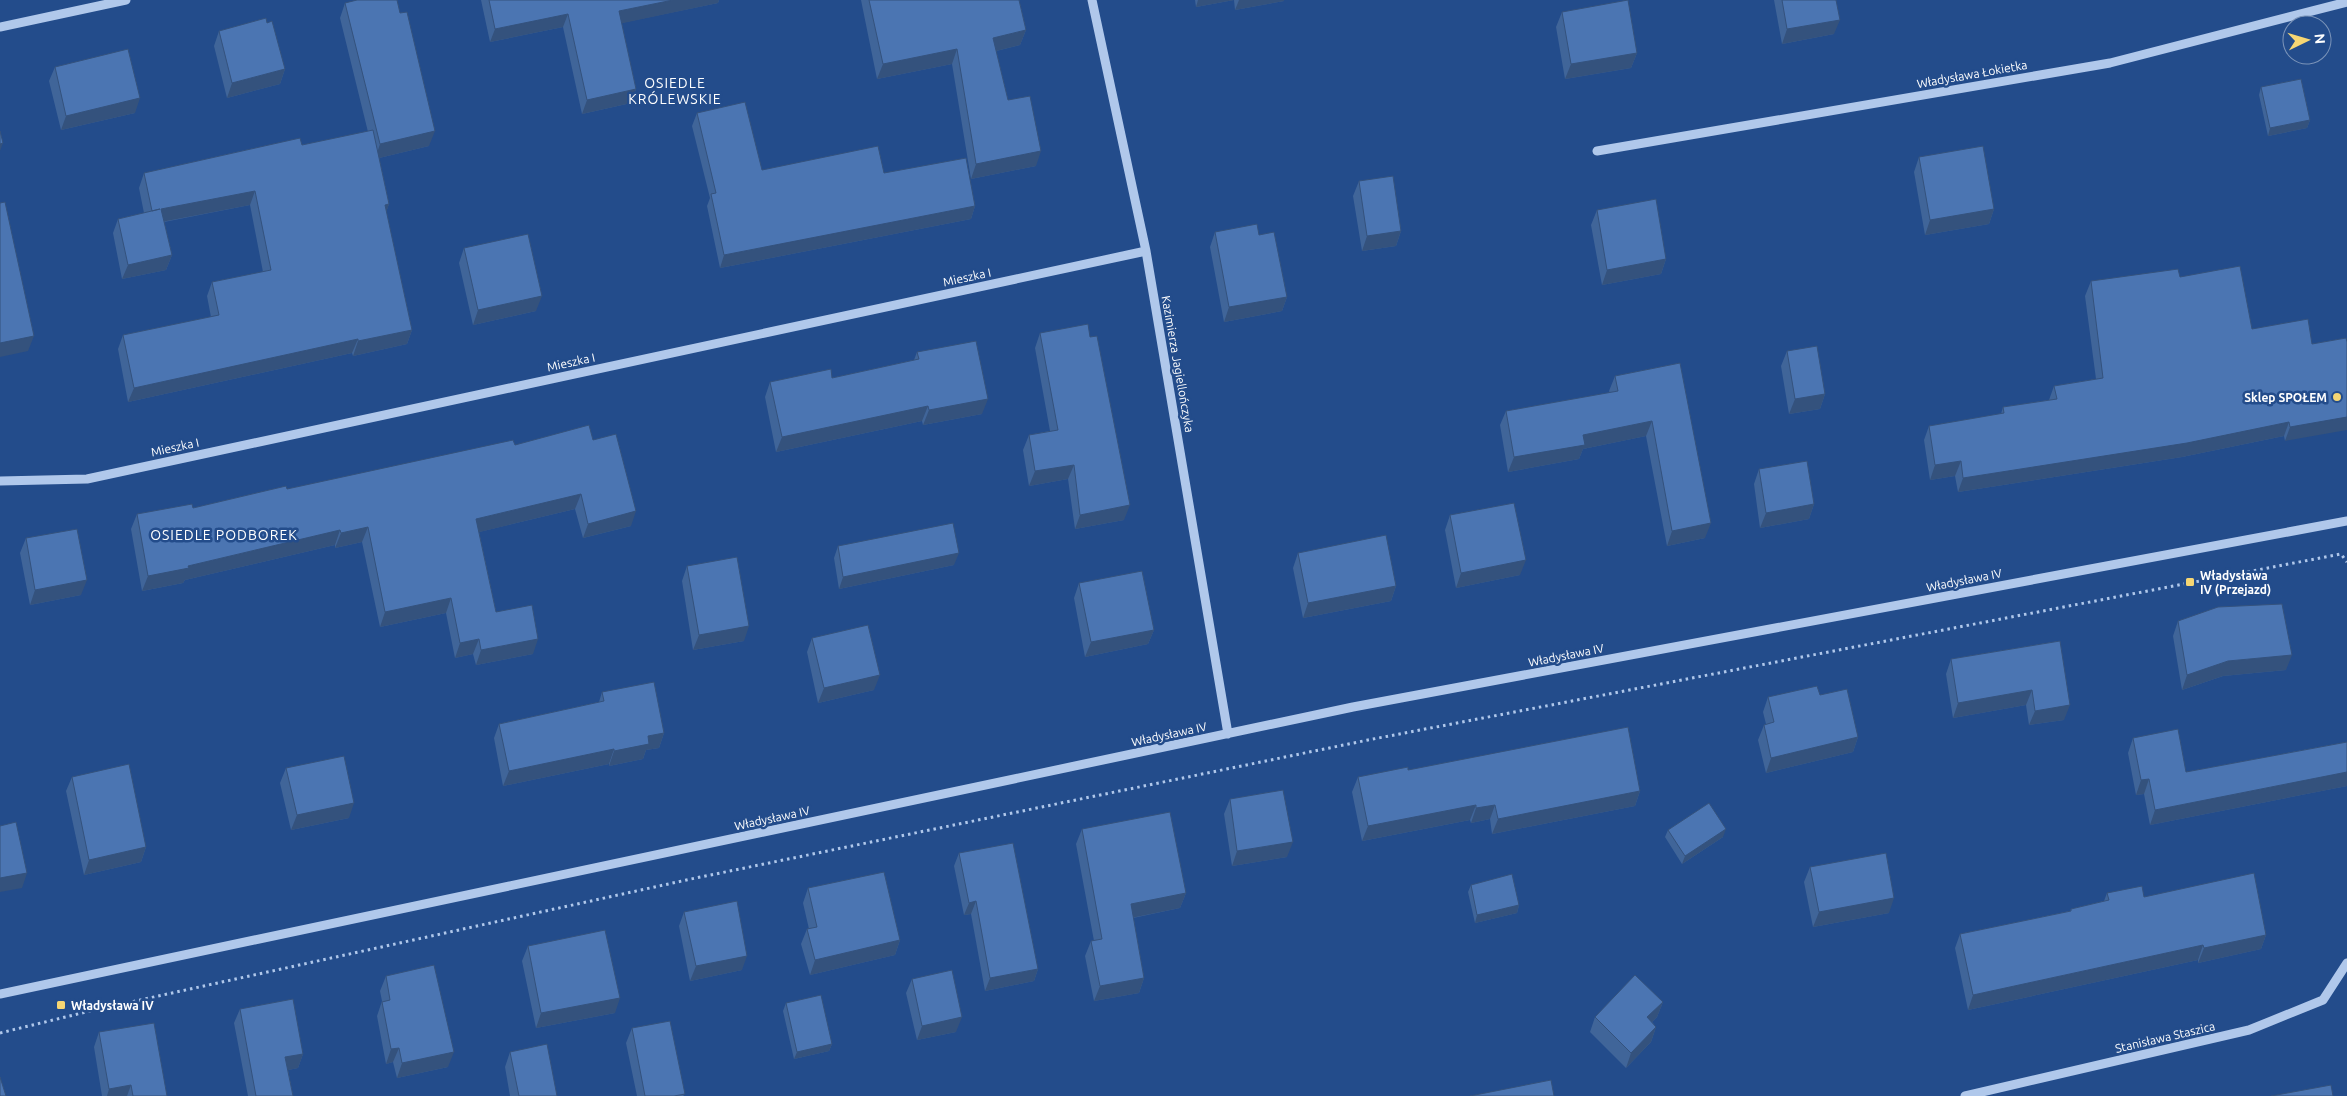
<svg xmlns="http://www.w3.org/2000/svg" width="2347" height="1096" font-family="Ubuntu,sans-serif">
  <style>
    .lines { fill: none; stroke-linecap: round; stroke-linejoin: round }
    .path { stroke: #b0c8eb; stroke-width: 3; stroke-dasharray: 2.5 4; stroke-linecap: butt }
    .minor { stroke: #b0c8eb; stroke-width: 9 }
    .wall { fill: #406599 }
    .shaded-wall { fill: #34527d }
    .building { fill: #4b75b2; stroke: #34527d }
    .poi-dot { fill: #f6d673; stroke: #234c8b; stroke-width: 2 }
    .labels { text-anchor: middle; dominant-baseline: central; stroke-width: 5; stroke-linejoin: round; paint-order: stroke }
    .street-label { font-size: 12px; fill: #fff; stroke: #234c8b }
    .poi-label { font-size: 12px; font-weight: bold; fill: #fff; stroke: #234c8b; text-anchor: start }
    .neighbourhood-label { font-size: 14px; letter-spacing: 1px; fill: #fff; stroke: #234c8b }
  </style>
  <rect width="100%" height="100%" fill="#234c8b"/>
  <g class="lines">
    <path class="path" d="M0 1033 90 1011 691 879 1368 740 2341 554 2347 562"/>
    <path class="minor" d="M1092 0 1146 251 1228 734
      M0 27 126 0
      M1597 151 2110 63 2347 2
      M0 481 87 479 1146 251
      M0 994 1353 707 2347 521
      M1965 1096 2249 1030 2323 1000 2347 963"/>
  </g>
  <path class="wall" d="M481 0H719L718 3 621 23 636 89 631 103 582 114 563 27 490 42Z
    M861 0H1019L1026 30 1020 45 996 51 1008 100 1036 166 971 179 952 64 877 79Z
    M1195 0H1234L1196 7Z
    M1234 0H1284V1L1235 10Z
    M1774 0H1836L1834 34 1782 44Z
    M345 3 429 146 379 158 389 204 386 212 412 330 407 344 353 356 352 353 128 402 118 349 123 335 211 317 207 296 212 282 263 272 250 205 164 222 172 255 166 270 122 279 113 233 118 219 144 213 139 188 144 173 302 145 368 132 340 18Z
    M1562 12 1637 53 1631 68 1565 79 1556 27Z
    M267 23 285 69 280 84 227 98 214 46 219 31Z
    M55 67 135 113 61 130 49 81Z
    M2261 87 2310 120 2307 128 2268 136 2259 95Z
    M697 113 762 170 884 173 975 206 971 219 720 268 707 206 710 198 692 126Z
    M1919 157 1994 209 1989 224 1925 235 1914 172Z
    M1359 181 1401 231 1396 246 1362 251 1353 196Z
    M1597 210 1666 259 1661 274 1602 285 1591 225Z
    M1215 232 1259 235 1287 297 1282 311 1224 322 1210 247Z
    M464 248 536 311 473 325 459 263Z
    M2180 277 2252 329 2312 344 2346 338 2285 441 2284 436 2182 457 1958 492 1955 476 1930 480 1924 440 1929 426 2001 414 2003 407 2049 400 2054 386 2096 379 2085 296 2091 281Z
    M1040 333 1090 337 1124 520 1075 529 1068 479 1029 486 1023 450 1029 435 1050 431 1035 348Z
    M1787 351 1825 394 1820 409 1789 414 1781 366Z
    M917 352 982 414 923 425 922 421 776 452 765 397 770 382 832 378 914 360Z
    M1680 363 1705 538 1667 546 1646 436 1583 449 1579 459 1508 472 1500 425 1506 411 1610 393 1609 391 1615 376Z
    M593 440 631 526 583 538 575 509 479 532 496 612 533 654 476 665 473 654 455 658 446 613 380 627 362 542 335 548V545L185 580 183 583 142 591 131 529 137 514 193 508 287 489 515 445Z
    M1759 469 1814 504 1809 519 1760 528 1754 484Z
    M1450 515 1520 575 1456 588 1445 530Z
    M26 538 81 595 30 605 20 553Z
    M838 546 954 565 839 589 834 558Z
    M1298 553 1396 586 1391 601 1303 618 1293 568Z
    M687 566 744 641 693 650 682 581Z
    M1079 583 1154 630 1148 644 1085 657 1074 598Z
    M2178 621 2286 670 2223 676 2182 690 2173 636Z
    M812 638 874 690 818 703 807 652Z
    M2060 641 2064 720 2029 725 2026 705 1953 718 1946 674 1951 659Z
    M602 692 664 733 659 748 646 750 643 759 609 766V764L503 786 494 738 499 724 599 702Z
    M1820 695 1858 737 1853 752 1766 773 1758 740 1764 725 1766 724 1763 712 1768 697Z
    M2133 738 2186 772 2347 742V786L2150 825 2144 794 2136 795 2128 753Z
    M286 768 349 818 291 830 280 783Z
    M1408 770 1640 791 1635 806 1492 834 1490 819 1471 823 1470 820 1362 841 1352 792 1358 777Z
    M72 777 146 847 141 862 84 875 66 791Z
    M1230 799 1287 857 1232 866 1224 814Z
    M1082 829 1186 893 1180 908 1133 918 1144 978 1139 993 1094 1001 1085 956 1091 941H1094L1076 844Z
    M1668 830 1723 837 1682 864 1665 837Z
    M959 853 1038 969 1034 981 985 991 971 914 964 915 954 866Z
    M1810 867 1889 913 1813 927 1804 882Z
    M1471 885 1519 905 1517 913 1475 923 1468 892Z
    M808 888 900 940 895 955 810 975 801 944 807 929H809L803 903Z
    M2107 893 2144 897 2266 935 2261 949 2198 963V960L1968 1010 1955 948 1960 934 2070 911 2071 909 2104 901Z
    M684 912 742 970 690 981 679 926Z
    M528 946 615 1013 536 1028 522 961Z
    M386 976 448 1067 397 1078 393 1062 386 1064 377 1016 382 1001 380 991Z
    M912 979 956 1032 917 1040 906 993Z
    M1663 1002 1657 1017 1652 1022 1656 1027 1651 1042 1626 1068 1590 1032 1595 1017Z
    M786 1003 832 1044 829 1051 794 1059 783 1011Z
    M240 1009 303 1054 298 1068 288 1070 293 1096H248L234 1023Z
    M632 1028 684 1096H637L626 1043Z
    M99 1032 167 1096H102L94 1047Z
    M510 1052 557 1096H510L505 1067Z"/>
  <path class="shaded-wall" d="M673 0H719L718 3 614 25 619 11Z
    M1198 0H1234L1196 7Z
    M1239 0H1284V1L1235 10Z
    M568 14 563 27 490 42 495 29Z
    M1840 20 1834 34 1782 44 1787 29Z
    M1026 30 1020 45 988 53 993 38Z
    M957 49 952 64 877 79 883 64Z
    M1637 53 1631 68 1565 79 1571 64Z
    M285 69 280 84 227 98 232 83Z
    M636 89 631 103 582 114 587 100Z
    M140 98 135 113 61 130 66 116Z
    M2310 120 2307 128 2268 136 2270 128Z
    M435 131 429 146 375 159 380 144Z
    M3 143 0 151V144Z
    M1041 151 1036 166 971 179 976 164Z
    M255 191 250 205 156 223 161 209Z
    M389 204 384 219 385 205Z
    M975 206 971 219 720 268 724 255Z
    M1994 209 1989 224 1925 235 1930 220Z
    M1401 231 1396 246 1362 251 1367 236Z
    M172 255 166 270 122 279 128 265Z
    M1666 259 1661 274 1602 285 1607 270Z
    M542 296 536 311 473 325 478 310Z
    M1287 297 1282 311 1224 322 1229 307Z
    M412 330 407 344 353 356 358 341Z
    M34 336 28 351 0 357V343Z
    M358 339 352 353 128 402 134 388Z
    M1825 394 1820 409 1789 414 1795 399Z
    M988 399 982 414 923 425 929 410Z
    M928 406 922 421 776 452 782 437Z
    M2347 417V430L2285 441 2290 427Z
    M1652 421 1646 436 1583 449 1579 459 1508 472 1514 457 1583 435Z
    M2289 422 2284 436 2182 457 1958 492 1963 478Z
    M1961 461 1955 476 1930 480 1935 465Z
    M1074 465 1068 479 1029 486 1035 471Z
    M581 494 575 509 471 534 476 519Z
    M1814 504 1809 519 1760 528 1766 513Z
    M1130 505 1124 520 1075 529 1080 515Z
    M636 511 631 526 583 538 588 524Z
    M1711 523 1705 538 1667 546 1672 531Z
    M368 527 362 542 335 548 341 533Z
    M340 530 335 545 185 580 183 583 142 591 148 576 188 566Z
    M959 553 954 565 839 589 843 577Z
    M1526 560 1520 575 1456 588 1461 573Z
    M87 580 81 595 30 605 35 590Z
    M1396 586 1391 601 1303 618 1308 603Z
    M451 598 446 613 380 627 385 612Z
    M749 626 744 641 693 650 699 635Z
    M1154 630 1148 644 1085 657 1091 642Z
    M479 639 473 654 455 658 460 643Z
    M538 639 533 654 476 665 481 650Z
    M2292 655 2286 670 2223 676 2182 690 2187 675 2228 661Z
    M880 675 874 690 818 703 824 688Z
    M2032 690 2026 705 1953 718 1958 703Z
    M2070 705 2064 720 2029 725 2035 711Z
    M664 733 659 748 646 750 643 759 609 766 614 751 648 736Z
    M1858 737 1853 752 1766 773 1771 758Z
    M614 749 609 764 503 786 509 771Z
    M2347 772V786L2150 825 2155 810Z
    M2149 779 2144 794 2136 795 2141 780Z
    M1640 791 1635 806 1492 834 1498 819Z
    M354 803 349 818 291 830 297 815Z
    M1476 805 1470 820 1362 841 1368 826Z
    M1495 805 1490 819 1471 823 1476 808Z
    M1726 829 1723 837 1682 864 1685 856Z
    M1293 842 1287 857 1232 866 1237 851Z
    M146 847 141 862 84 875 89 860Z
    M27 873 22 888 0 892V878Z
    M1186 893 1180 908 1126 919 1131 904Z
    M1894 898 1889 913 1813 927 1819 912Z
    M976 901 971 914 964 915 969 903Z
    M1519 905 1517 913 1475 923 1477 915Z
    M2266 935 2261 949 2198 963 2204 948Z
    M900 940 895 955 810 975 815 960Z
    M2203 945 2198 960 1968 1010 1973 995Z
    M747 956 742 970 690 981 696 966Z
    M1038 969 1034 981 985 991 990 978Z
    M1144 978 1139 993 1094 1001 1100 986Z
    M620 998 615 1013 536 1028 541 1013Z
    M1663 1002 1657 1017 1642 1032 1647 1017Z
    M962 1017 956 1032 917 1040 922 1026Z
    M1656 1027 1651 1042 1626 1068 1631 1053Z
    M832 1044 829 1051 794 1059 797 1052Z
    M399 1048 393 1062 386 1064 391 1049Z
    M454 1052 448 1067 397 1078 402 1063Z
    M303 1054 298 1068 279 1072 285 1057Z
    M131 1085 127 1096H107L109 1089Z"/>
  <path class="building" d="M357 0H397L400 13 407 12 435 131 380 144 345 3Z
    M489 0H673L619 11 636 89 587 100 568 14 495 29Z
    M869 0H1019L1026 30 993 38 1008 100 1030 96 1041 151 976 164 957 49 883 64Z
    M1628 0 1637 53 1571 64 1562 12Z
    M1782 0H1836L1840 20 1787 29Z
    M266 18 267 23 272 21 285 69 232 83 219 31Z
    M128 49 140 98 66 116 55 67Z
    M2301 79 2310 120 2270 128 2261 87Z
    M745 102 762 170 878 146 884 173 966 158 975 206 724 255 711 194 716 193 697 113Z
    M373 130 389 204 385 205 412 330 358 341V339L134 388 123 335 219 315 212 282 271 270 255 191 161 209 172 255 128 265 118 219 160 209 152 211 144 173 300 138 302 145Z
    M0 131 3 143 0 144Z
    M1983 146 1994 209 1930 220 1919 157Z
    M1393 176 1401 231 1367 236 1359 181Z
    M1656 199 1666 259 1607 270 1597 210Z
    M5 202 34 336 0 343V203Z
    M1257 224 1259 235 1274 232 1287 297 1229 307 1215 232Z
    M528 234 542 296 478 310 464 248Z
    M2240 266 2252 329 2308 319 2312 344 2346 338 2347 342V417L2290 427 2289 422 2187 443 1963 478 1961 461 1935 465 1929 426 2004 413 2003 407 2057 399 2054 386 2103 378 2091 281 2178 269 2180 277Z
    M1088 324 1090 337 1097 336 1130 505 1080 515 1074 465 1035 471 1029 435 1058 430 1040 333Z
    M976 341 988 399 929 410 928 406 782 437 770 382 831 369 832 378 919 359 917 352Z
    M1817 346 1825 394 1795 399 1787 351Z
    M1680 363 1711 523 1672 531 1652 421 1583 435 1585 445 1514 457 1506 411 1618 391 1615 376Z
    M589 425 593 440 616 434 636 511 588 524 581 494 476 519 496 612 532 605 538 639 481 650 479 639 460 643 451 598 385 612 368 527 341 533 340 530 188 566 189 568 148 576 137 514 192 504 193 508 286 486 287 489 513 440 515 445Z
    M1807 461 1814 504 1766 513 1759 469Z
    M1514 503 1526 560 1461 573 1450 515Z
    M953 523 959 553 843 577 838 546Z
    M77 529 87 580 35 590 26 538Z
    M1386 535 1396 586 1308 603 1298 553Z
    M737 557 749 626 699 635 687 566Z
    M1142 571 1154 630 1091 642 1079 583Z
    M2282 604 2292 655 2228 661 2187 675 2178 621 2218 607Z
    M868 625 880 675 824 688 812 638Z
    M2060 641 2070 705 2035 711 2032 690 1958 703 1951 659Z
    M654 682 664 733 648 736 649 744 614 751V749L509 771 499 724 604 701 602 692Z
    M1817 686 1820 695 1847 689 1858 737 1771 758 1764 725 1774 722 1768 697Z
    M1628 727 1640 791 1498 819 1495 805 1476 808V805L1368 826 1358 777 1408 767V770Z
    M2178 729 2186 772 2347 742V772L2155 810 2149 779 2141 780 2133 738Z
    M344 756 354 803 297 815 286 768Z
    M129 764 146 847 89 860 72 777Z
    M1283 790 1293 842 1237 851 1230 799Z
    M1709 803 1726 829 1685 856 1668 830Z
    M1170 812 1186 893 1131 904 1144 978 1100 986 1091 941 1102 939 1082 829Z
    M16 822 27 873 0 878V826Z
    M1013 843 1038 969 990 978 976 901 969 903 959 853Z
    M1886 853 1894 898 1819 912 1810 867Z
    M884 872 900 940 815 960 807 929 817 927 808 888Z
    M2254 873 2266 935 2204 948 2203 945 1973 995 1960 934 2071 911V909L2109 900 2107 893 2142 886 2144 897Z
    M1512 874 1519 905 1477 915 1471 885Z
    M737 901 747 956 696 966 684 912Z
    M605 930 620 998 541 1013 528 946Z
    M434 965 454 1052 402 1063 399 1048 391 1049 382 1002 390 1000 386 976Z
    M952 970 962 1017 922 1026 912 979Z
    M1635 975 1663 1002 1647 1017 1656 1027 1631 1053 1595 1017Z
    M821 995 832 1044 797 1052 786 1003Z
    M293 999 303 1054 285 1057 293 1096H256L240 1009Z
    M670 1021 685 1094 674 1096H645L632 1028Z
    M154 1023 167 1096H133L131 1085 109 1089 99 1032Z
    M547 1044 557 1096H519L510 1052Z
    M0 1077 6 1096H0Z
    M1551 1080 1554 1096H1470Z
    M2331 1085 2333 1096H2271Z"/>
  <g class="poi-dot">
    <circle cx="2337" cy="397" r="5"/>
    <rect x="2185" y="577" width="10" height="10" rx="2.5"/>
    <rect x="56" y="1000" width="10" height="10" rx="2.5"/>
  </g>
  <g class="labels">
    <g class="street-label">
      <text transform="translate(1972 74) rotate(-10)">Władysława Łokietka</text>
      <text transform="translate(967 277) rotate(-12)">Mieszka I</text>
      <text transform="translate(571 362) rotate(-12)">Mieszka I</text>
      <text transform="translate(1178 364) rotate(80)">Kazimierza Jagiellończyka</text>
      <text transform="translate(175 447) rotate(-12)">Mieszka I</text>
      <text transform="translate(1964 580) rotate(-11)">Władysława IV</text>
      <text transform="translate(1566 655) rotate(-11)">Władysława IV</text>
      <text transform="translate(1169 734) rotate(-12)">Władysława IV</text>
      <text transform="translate(772 818) rotate(-12)">Władysława IV</text>
      <text transform="translate(2165 1037) rotate(-13)">Stanisława Staszica</text>
    </g>
    <g class="poi-label">
      <text x="2327" y="397" text-anchor="end">Sklep SPOŁEM</text>
      <text x="2200" y="575">Władysława<tspan x="2200" dy="14">IV (Przejazd)</tspan></text>
      <text x="71" y="1005">Władysława IV</text>
    </g>
    <g class="neighbourhood-label">
      <text x="675" y="83">OSIEDLE<tspan x="675" dy="16">KRÓLEWSKIE</tspan></text>
      <text x="224" y="535">OSIEDLE PODBOREK</text>
    </g>
  </g>
  <g transform="translate(2307 40) rotate(85)"><circle r="24" fill="#234c8b" stroke="#7b94b9"/>
  <path d="M0-4L9 19L0 12L-9 19Z" fill="#f6d673"/>
  <text y="-8" font-size="14" font-weight="bold" text-anchor="middle" fill="#ffffff">N</text>
  </g>
</svg>
